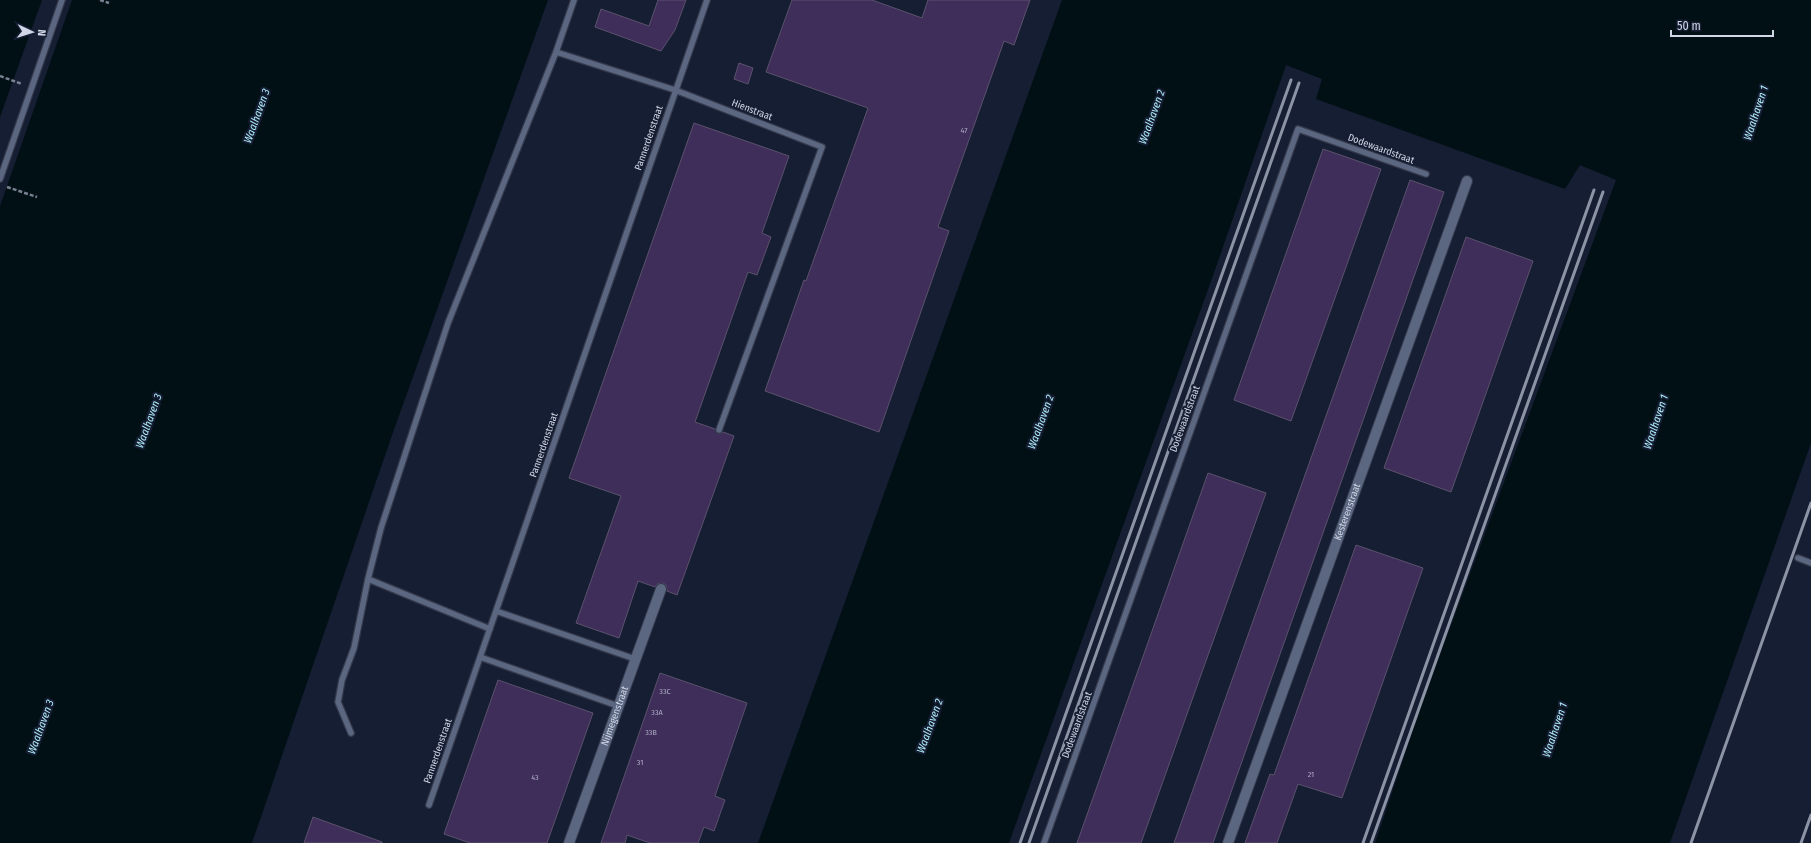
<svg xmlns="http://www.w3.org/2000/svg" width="1811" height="843" font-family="'Fira Sans Condensed',sans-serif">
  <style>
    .water { fill: #001014 }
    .building { fill: #3f2d5a; stroke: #5b526c }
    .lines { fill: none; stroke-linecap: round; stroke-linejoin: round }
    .lane-casing { stroke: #34394c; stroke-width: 8 }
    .street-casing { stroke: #34394c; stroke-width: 12 }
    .path { stroke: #798092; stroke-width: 2.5; stroke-dasharray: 4 2; stroke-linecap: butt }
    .lane { stroke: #5b6680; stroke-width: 5.5 }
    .street { stroke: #5b6680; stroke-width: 10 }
    .rail { stroke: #8c93a5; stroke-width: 3 }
    .labels { text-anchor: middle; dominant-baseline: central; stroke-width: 4; stroke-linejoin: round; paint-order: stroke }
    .number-label { font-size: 8px; fill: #acacc3 }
    .street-label { font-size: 10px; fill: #d0d6e6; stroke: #161e34 }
    .water-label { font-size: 11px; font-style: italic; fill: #b0eef9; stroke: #161e34 }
  </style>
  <rect width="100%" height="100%" fill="#161e34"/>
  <path class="water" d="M0 0H42L0 117Z
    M72 0H548L391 438 252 843H0V206Z
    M1062 0H1811V443L1670 843H1375L1421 706 1616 180 1580 165 1565 189 1316 99 1322 79 1286 65 1215 270 1009 843H758Z"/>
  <path class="building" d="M658 0H686L675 30 661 51 595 27 601 9 649 26Z
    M792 0H872L922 18 928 0H1030L1014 45 1004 41 938 227 949 231 879 432 765 391 804 280 806 281 868 108 766 72Z
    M739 63 753 68 748 84 734 79Z
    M694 123 789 156 762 233 771 237 757 275 748 272 695 422 715 429 716 432 718 434 723 432 734 436 677 595 667 591 666 585 663 583 657 584 655 587 638 581 619 638 576 623 621 496 569 478Z
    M1323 149 1381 169 1291 421 1234 400Z
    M1410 180 1444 192 1213 843H1174Z
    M1466 237 1533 261 1451 492 1384 468Z
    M1208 473 1266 493 1197 686 1141 843H1077Z
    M1356 545 1423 568 1342 798 1298 784 1277 843H1245L1270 774 1274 775Z
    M660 673 747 703 715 796 725 800 714 831 704 827 698 843H650L627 835 625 843H601Z
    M498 680 593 713 547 843H470L444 834Z
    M313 817 382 842V843H304Z"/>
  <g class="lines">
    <g class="lane-casing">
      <path id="lane" d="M556 52 675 90 822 147 719 430
        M0 179 62 0
        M1798 558 1811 563
        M368 579 490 629
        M496 611 635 659
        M480 657 618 706
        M351 733 338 702 342 680 354 648 368 579 381 528 448 323 556 52 574 0
        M429 805 707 0
        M1044 843 1298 129 1426 174"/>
    </g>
    <g class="street-casing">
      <g id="street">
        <path id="s1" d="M569 843 661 589"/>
        <path id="s2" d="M1228 843 1467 181"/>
      </g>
    </g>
    <path class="path" d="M100 0 109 3
      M0 76 22 84
      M7 187 37 197"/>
    <use href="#lane" class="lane"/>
    <use href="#street" class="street"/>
    <path class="rail" d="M1020 843 1291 80
      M1029 843 1299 83
      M1363 843 1594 190
      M1371 843 1603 192
      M1691 843 1811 503
      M1801 843 1811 815"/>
  </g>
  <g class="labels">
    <g class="number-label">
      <text x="964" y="130">47</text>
      <text x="665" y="691">33C</text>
      <text x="657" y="712">33A</text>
      <text x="651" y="732">33B</text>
      <text x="640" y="762">31</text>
      <text x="1311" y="774">21</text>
      <text x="535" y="777">43</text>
    </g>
    <g class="street-label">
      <text transform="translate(752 110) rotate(21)">Hienstraat</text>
      <text transform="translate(649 138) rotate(-71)">Pannerdenstraat</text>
      <text transform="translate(1381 149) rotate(20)">Dodewaardstraat</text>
      <text transform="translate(1185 419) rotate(-70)">Dodewaardstraat</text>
      <text transform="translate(544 445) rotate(-71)">Pannerdenstraat</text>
      <text stroke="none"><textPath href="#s2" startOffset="352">Kesterenstraat</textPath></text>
      <text stroke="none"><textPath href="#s1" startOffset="135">Nijmegenstraat</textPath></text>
      <text transform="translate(1077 725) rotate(-70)">Dodewaardstraat</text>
      <text transform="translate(438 751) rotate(-71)">Pannerdenstraat</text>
    </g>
    <g class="water-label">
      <text transform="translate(1756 113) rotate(-72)">Waalhaven 1</text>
      <text transform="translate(257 116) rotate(-70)">Waalhaven 3</text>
      <text transform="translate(1152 117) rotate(-70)">Waalhaven 2</text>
      <text transform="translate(149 421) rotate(-70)">Waalhaven 3</text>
      <text transform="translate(1041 422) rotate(-70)">Waalhaven 2</text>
      <text transform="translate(1656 422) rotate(-72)">Waalhaven 1</text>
      <text transform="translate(930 726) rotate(-70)">Waalhaven 2</text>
      <text transform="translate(41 727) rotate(-70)">Waalhaven 3</text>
      <text transform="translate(1555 730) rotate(-72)">Waalhaven 1</text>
    </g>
  </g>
  <g transform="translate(32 32) rotate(94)" stroke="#161e34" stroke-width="3" paint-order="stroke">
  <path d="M0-3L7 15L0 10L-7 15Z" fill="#d0d6e6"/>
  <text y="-6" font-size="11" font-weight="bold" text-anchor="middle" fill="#d0d6e6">N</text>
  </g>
  <path d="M1671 30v6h102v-6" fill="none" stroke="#d0d6e6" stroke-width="2"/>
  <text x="1677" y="30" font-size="12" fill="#d0d6e6" stroke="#161e34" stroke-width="3" paint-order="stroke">50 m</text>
</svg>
